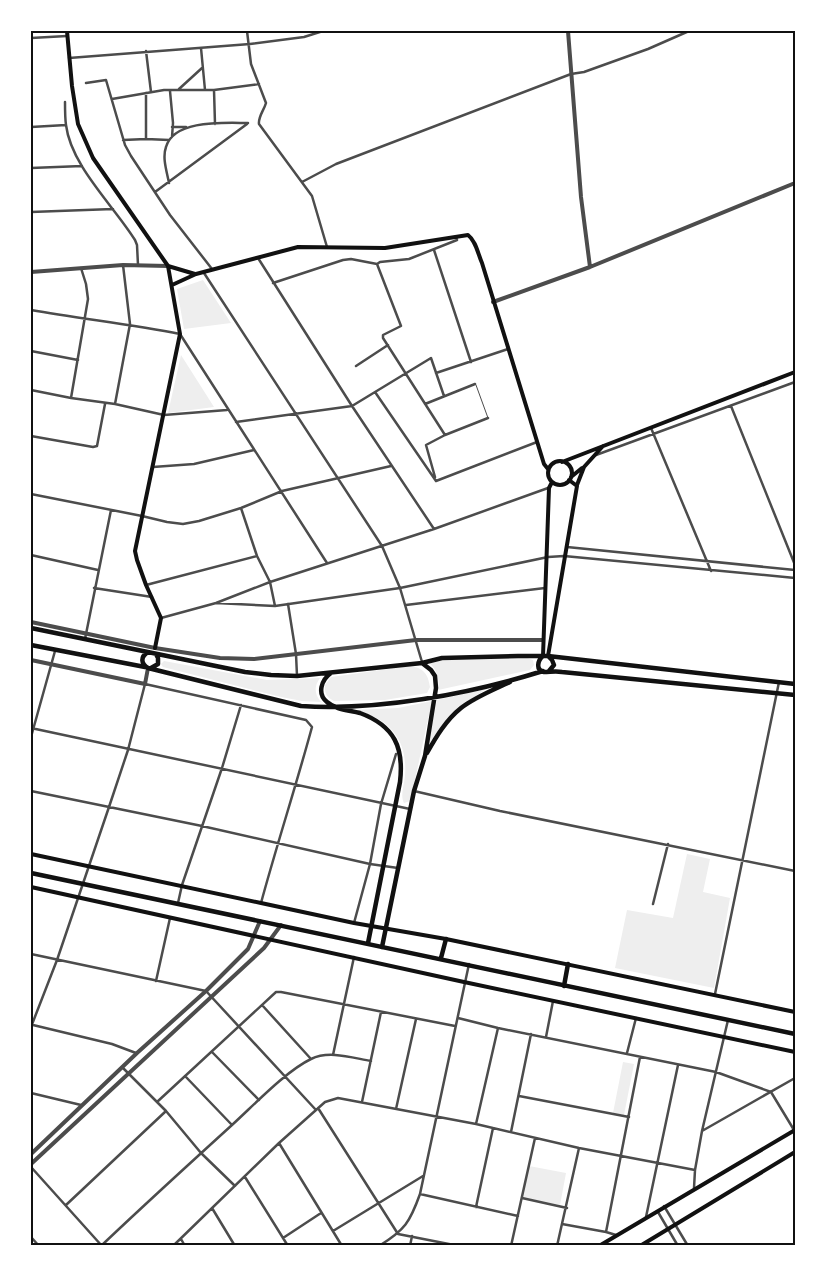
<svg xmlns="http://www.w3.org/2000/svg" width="826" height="1277" font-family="'Noto Serif',serif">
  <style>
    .green { fill: #eee }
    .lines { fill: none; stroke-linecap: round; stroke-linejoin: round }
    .service { stroke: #4c4c4c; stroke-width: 1 }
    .minor { stroke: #4c4c4c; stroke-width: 2.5 }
    .tertiary { stroke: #4c4c4c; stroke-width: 4 }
    .secondary { stroke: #111; stroke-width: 4 }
    .primary { stroke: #111; stroke-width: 4.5 }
    .trunk { stroke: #111; stroke-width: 4.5 }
    .neatline { fill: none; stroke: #111; stroke-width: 2 }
  </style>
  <rect width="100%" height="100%" fill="#fff"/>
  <path class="green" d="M203 280 231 323 184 329 177 289Z
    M181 355 214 407 168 413Z
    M472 658H527L533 660 534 665 530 670 438 690C440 679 437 669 428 662Z
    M164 661 267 680 320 678C314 686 314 694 321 702L302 701 281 697 163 667 161 664Z
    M410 666C424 668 428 674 430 687L427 693 385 700 334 701C327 698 324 693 325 685L331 677Z
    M486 689C475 697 460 704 449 716 441 725 436 736 428 745L437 700Z
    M432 701 411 798 410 801 404 803C400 796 404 785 405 776 408 740 390 719 356 710L398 708Z
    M687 854 710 859 703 892 730 898 714 988 615 968 627 910 673 918Z
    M623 1062 634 1064 624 1115 613 1113Z
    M529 1166 566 1173 560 1205 522 1197Z"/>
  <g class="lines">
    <path class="service" d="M476 385 488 418"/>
    <path class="minor" d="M247 31 251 64 266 103C264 110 258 117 259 124L312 196 327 247
      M31 38 67 36
      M201 48 205 90
      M146 51 151 92
      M69 58 250 44 304 37 323 31
      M86 83 106 80 125 145 131 156 170 215 212 269
      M179 89 202 68
      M214 90 215 124
      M170 91 173 123 172 137
      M146 93V139
      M112 99 164 90H214L259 84
      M65 102C65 110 65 118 66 125 71 166 114 206 135 240L137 245 138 265
      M31 127 66 125
      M172 127H186
      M123 140 146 139 169 140
      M31 168 82 166
      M302 182 336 164 571 74 584 72 648 49 689 31
      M169 183C167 172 162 158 166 147 174 119 225 123 248 123
      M155 192 247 124
      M31 212 113 209
      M434 250 471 362
      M258 258 352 406 434 529
      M204 273 382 546 400 588 422 662
      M273 283 343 260 351 259 377 264
      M31 310C81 319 131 324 180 334L327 563
      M31 351 78 360
      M356 366 388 345
      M436 373 508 349
      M31 390 71 398 115 404 164 415 227 410
      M375 392 436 481
      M71 398 88 299 86 284 81 268
      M115 404 130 324 123 265
      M425 404 475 384
      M731 406 795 565
      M236 422 352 406 431 358 444 396
      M651 428 711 571
      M445 435 383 338V335L401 326 377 264 380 262 409 259 457 240 456 237
      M31 436 93 447 97 446 105 404
      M596 455 795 382
      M153 467 194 464 254 450
      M435 477 426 445 445 435 488 418
      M436 481 537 442
      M31 494 142 516 167 522 183 524 199 521 241 508 282 491 391 466
      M241 508 257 556 270 582 275 606
      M567 547 795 570
      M31 555 98 570
      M146 585 257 556
      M94 588 152 597
      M216 603 275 606 400 588 548 557 564 556 795 578
      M288 604 296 654 297 676
      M406 605 545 588
      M161 618 216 603 270 582 434 529 548 488
      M85 639 111 510
      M31 728 410 809
      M31 737 55 651
      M31 791 202 826 370 864 398 868
      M414 791 500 811 795 871
      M178 903 182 885 222 768 241 705
      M653 904 668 844
      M354 923 370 864 381 804 396 754
      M31 954 206 991 316 1110
      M156 981 170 918
      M715 994 779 682
      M262 1005 311 1059
      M458 1018 498 1028 716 1072 771 1092 794 1130
      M33 1025 112 1044 136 1053
      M31 1027 57 960 109 807 128 750 145 684 306 720 312 727C296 786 277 844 261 903
      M546 1037 553 1001
      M212 1052 259 1100
      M627 1053 636 1018
      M333 1055 354 957
      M123 1068 166 1111 201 1153 235 1186
      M185 1076 232 1125
      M31 1093 81 1105
      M519 1096 629 1117
      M157 1102 276 992H281L455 1026
      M362 1102 381 1012
      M318 1108 398 1234 459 1246
      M396 1109 416 1019
      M476 1124 498 1028
      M702 1131 795 1078
      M511 1132 531 1034
      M279 1143 342 1246
      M31 1167 102 1246
      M245 1177 288 1246
      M694 1188 695 1170 702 1131 728 1020
      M420 1194 518 1216
      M522 1198 567 1208
      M66 1205 166 1111
      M664 1206 688 1246
      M476 1207 493 1128
      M212 1208 235 1246
      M658 1212 678 1246
      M646 1217 678 1065
      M562 1224 606 1232 616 1235
      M333 1231 423 1176
      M606 1232 640 1057
      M31 1237 39 1246
      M283 1238 321 1213
      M181 1239 185 1246
      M101 1246C144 1205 188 1165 232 1125 254 1105 286 1071 311 1059 329 1050 353 1058 371 1061
      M173 1246 279 1143 325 1102 338 1098 476 1124 579 1148 695 1170
      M379 1246C405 1230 410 1222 420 1194L469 964
      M410 1246 412 1236
      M511 1246 535 1138
      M557 1246 579 1148"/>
    <path class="tertiary" d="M568 31 581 197 590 267
      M31 272 123 265 168 266
      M493 302 590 267 795 183
      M31 622 155 648 220 658 254 659 416 640H543
      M31 660 145 684 148 668
      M31 1154 137 1053 206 991 248 949 260 921
      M31 1164 264 948 281 925"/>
    <path class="secondary" d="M67 31 72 86 78 124 93 158 168 266 180 334 135 551 137 560 146 585 161 618 155 648
      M168 266 195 274
      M172 285 196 274 298 247 385 248 468 235C476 241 478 254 482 263L544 464 548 469
      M548 473a12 12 0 1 1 24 0a12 12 0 1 1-24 0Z
      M562 462 795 372
      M571 477 582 468
      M577 485 584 467 603 446
      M543 656 549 488 552 482
      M548 656 577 486 569 480
      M31 854 261 903 354 923 446 939 795 1012
      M31 887 464 982 795 1052
      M599 1246 795 1130
      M640 1246 795 1152"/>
    <path class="primary" d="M31 628 245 672 271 675 297 676 422 663 442 658 518 656H548L795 684
      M31 645 145 667
      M148 652C140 657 141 664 148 668L301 706C379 711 469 694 543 671
      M543 656C538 660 535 670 544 672 550 672 556 671 562 672L795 695
      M549 657 552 660 554 665 549 671
      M151 668 158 664V658L156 654
      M331 673C321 680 317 694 327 702 336 710 349 710 360 713 395 726 404 748 400 782L368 943
      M427 753C436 737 446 720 461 708 475 697 493 690 510 682
      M382 947 414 791 425 756 436 688 435 676 431 670 422 663"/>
    <path class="trunk" d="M31 873C286 927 541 979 795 1034
      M441 958 446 939
      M564 986 568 964"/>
  </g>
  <rect width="826" height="1277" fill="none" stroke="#ffffff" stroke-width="65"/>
  <rect x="32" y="32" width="762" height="1212" class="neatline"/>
</svg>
